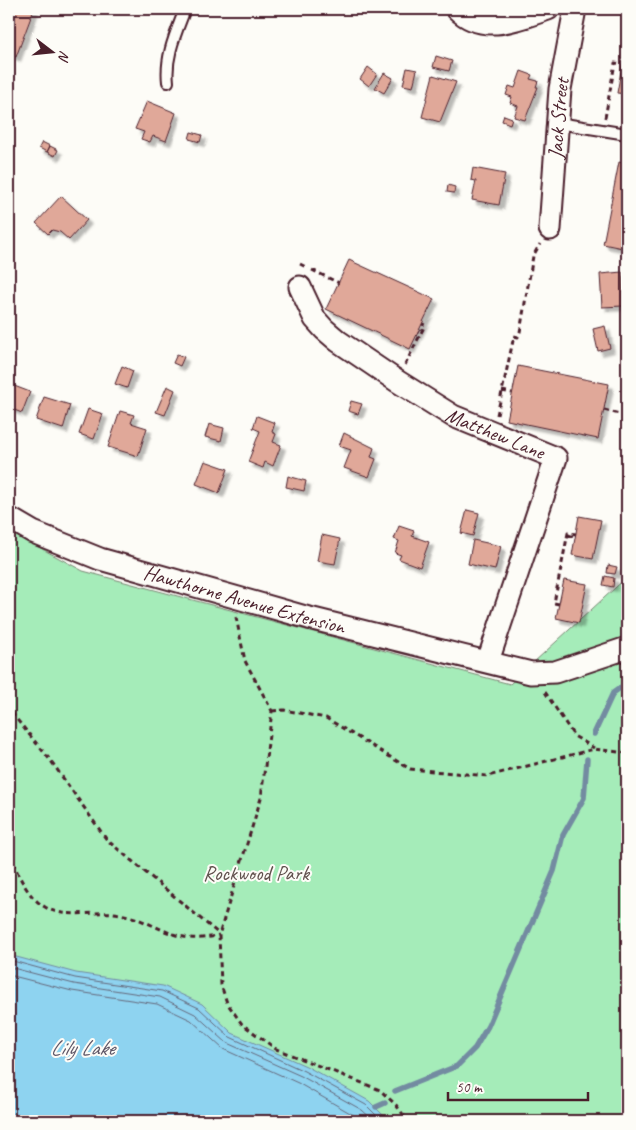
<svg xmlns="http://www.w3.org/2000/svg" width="636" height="1130" font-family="Caveat,sans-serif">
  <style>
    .green { fill: #a5ecb9; stroke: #788672 }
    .water { fill: #8ed3f0; stroke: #738ba1 }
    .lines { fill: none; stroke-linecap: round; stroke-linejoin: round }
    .shore { stroke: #65677a; stroke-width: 1 }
    .stream { stroke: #738ba1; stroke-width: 5.5 }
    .building { fill: #e0a899; stroke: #4a1f2b; filter: url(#shadow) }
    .service-casing { stroke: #4a1f2b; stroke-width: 14 }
    .minor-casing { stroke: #4a1f2b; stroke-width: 25 }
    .path { stroke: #4a1f2b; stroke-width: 3; stroke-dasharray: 5 4; stroke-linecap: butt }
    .service { stroke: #fdfcf7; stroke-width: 10 }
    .minor { stroke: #fdfcf7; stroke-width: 21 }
    .labels { text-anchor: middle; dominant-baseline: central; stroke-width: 4; stroke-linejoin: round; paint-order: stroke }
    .street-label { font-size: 21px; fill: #4a1f2b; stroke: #fdfcf7 }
    .park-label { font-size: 21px; fill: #61524e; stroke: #fdfcf7 }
    .water-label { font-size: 22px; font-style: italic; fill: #5e5566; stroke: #fdfcf7 }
  </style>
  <defs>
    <filter id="shadow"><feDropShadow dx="4.5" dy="4.5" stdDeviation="1" flood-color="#0004"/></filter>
  </defs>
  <rect width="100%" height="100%" fill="#fdfcf7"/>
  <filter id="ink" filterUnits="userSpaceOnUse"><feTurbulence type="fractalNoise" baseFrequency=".02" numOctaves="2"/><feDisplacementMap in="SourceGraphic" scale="10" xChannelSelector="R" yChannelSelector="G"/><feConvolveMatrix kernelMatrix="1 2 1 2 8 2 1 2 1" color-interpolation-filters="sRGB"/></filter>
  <g filter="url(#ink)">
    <path class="green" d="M9 531 83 571 510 684 627 577V1121H9Z"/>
    <path class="water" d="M9 955 76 973 163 986 202 1004 232 1033 306 1066 369 1101 389 1121H9Z"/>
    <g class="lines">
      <path class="shore" d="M9 960 75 978 162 991 199 1008 230 1037 304 1071 366 1105 382 1121
        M9 967 74 984 160 997 195 1014 227 1043 301 1076 362 1110 374 1121
        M9 975 72 991 157 1004 191 1020 223 1049 298 1083 364 1121"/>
      <path class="stream" d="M594 734 613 693 627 683
        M395 1091 457 1066 475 1048 488 1026 554 871 563 835 584 798 587 759
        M376 1107 385 1103"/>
    </g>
    <path class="building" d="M10 9H34L16 57 9 54Z
      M627 38V94L617 93Z
      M436 56 452 61 449 71 433 67Z
      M368 67 377 74 369 86 360 79Z
      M407 68 417 70 413 87 403 85Z
      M521 71 532 75 530 79 538 81 536 87H538L525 120 514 117 518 106 510 103 512 97 506 95 509 86 515 88Z
      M384 73 393 78 384 93 375 88Z
      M433 75 456 82 440 122 422 117Z
      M147 101 176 113 166 141 153 136 150 142 141 139 144 132 135 129Z
      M504 115 512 118 510 124 502 121Z
      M191 132 202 135 200 142 189 139Z
      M42 142 50 146 47 152 39 148Z
      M50 146 58 150 55 156 47 152Z
      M619 162 627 164V249L603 244Z
      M473 168 505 174 499 205 472 200 476 181 471 180Z
      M448 185 455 187 454 193 447 192Z
      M61 196 87 220 69 240 60 232 52 230 48 234 36 223Z
      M349 260 434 299 410 349 326 309Z
      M622 272 623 306 602 307 600 274Z
      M605 326 610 348 598 351 593 329Z
      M177 354 184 357 180 366 173 363Z
      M122 366 133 371 127 388 115 384Z
      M518 366 609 384 598 439 507 420Z
      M9 384 30 392 22 413 9 408Z
      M167 386 175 390 165 415 156 412Z
      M44 397 70 405 63 429 36 420Z
      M351 401 362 404 358 414 348 411Z
      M88 409 103 414 94 439 79 434Z
      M120 411 134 415 131 423 147 428 138 456 108 447Z
      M257 416 275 423 272 432 276 434 273 442 281 445 273 466 265 462 263 468 248 462 260 431 253 428Z
      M209 424 224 428 221 441 205 437Z
      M344 433 374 448 371 457 376 459 369 477 344 468 351 450 339 446Z
      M205 461 228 469 219 493 196 484Z
      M288 476 306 481 304 491 286 487Z
      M467 510 479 513 473 536 461 533Z
      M579 516 601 520 593 559 572 555Z
      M399 526 414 531 412 536 429 542 420 567 399 559 401 555 395 553 399 541 394 539Z
      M322 535 340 539 335 564 317 561Z
      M473 540 501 546 495 570 468 564Z
      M608 565 617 567 615 574 607 573Z
      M605 576 614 578 613 587 603 585Z
      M564 580 587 584 579 623 556 618Z"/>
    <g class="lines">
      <g class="service-casing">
        <path id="service" d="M168 82C165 56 176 33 185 9
          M558 123 627 134"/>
      </g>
      <g class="minor-casing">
        <g id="minor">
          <path d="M457 9C483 35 518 19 548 9"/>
          <path id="s1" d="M550 229 560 89 575 9"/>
          <path id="s2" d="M300 287 315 319 324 329 338 341 397 381 453 416 556 458 488 661"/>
          <path id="s3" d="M9 518 33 532 100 559 309 618 531 673 555 672 627 648"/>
        </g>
      </g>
      <path class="path" d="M605 118 615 63 623 64
        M300 264 306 267
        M312 270 339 283
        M405 365 425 325 422 324
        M502 391 512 393
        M604 410 627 416
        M497 415 514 336 518 337 520 332 533 256 540 244
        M568 535 575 537
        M559 604 554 603 568 533 576 534
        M236 617 245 661 272 711 261 798 219 935 221 985 227 1003 242 1024 276 1049 380 1090 396 1105 408 1121
        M545 692 574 736 594 748
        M9 704 14 716 51 761 107 840 219 934
        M272 711 284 710 326 718 410 769 488 776 594 749 627 753
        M9 854C18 873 26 896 45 907 64 919 92 911 113 913 156 918 172 948 219 935"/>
      <use href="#service" class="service"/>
      <use href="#minor" class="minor"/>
    </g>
  </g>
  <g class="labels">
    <g class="street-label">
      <text stroke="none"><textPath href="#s1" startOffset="111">Jack Street</textPath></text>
      <text stroke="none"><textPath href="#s2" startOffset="250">Matthew Lane</textPath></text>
      <text stroke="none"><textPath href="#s3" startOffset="250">Hawthorne Avenue Extension</textPath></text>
    </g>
    <g class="park-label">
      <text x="256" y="873">Rockwood Park</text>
    </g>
    <g class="water-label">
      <text x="82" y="1048">Lily Lake</text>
    </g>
  </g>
  <rect width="636" height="1130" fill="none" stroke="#fdfcf7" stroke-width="30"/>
  <rect x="15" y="15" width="606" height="1100" fill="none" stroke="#4a1f2b" stroke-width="2" filter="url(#ink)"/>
  <g transform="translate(52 52) rotate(106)" stroke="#fdfcf7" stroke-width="4" paint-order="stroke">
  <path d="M0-4L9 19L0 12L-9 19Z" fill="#4a1f2b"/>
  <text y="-8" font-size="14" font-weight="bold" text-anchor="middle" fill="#4a1f2b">N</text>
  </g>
  <path d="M448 1092v8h140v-8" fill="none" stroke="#4a1f2b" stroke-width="2.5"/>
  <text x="456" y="1092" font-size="15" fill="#4a1f2b" stroke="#fdfcf7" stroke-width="4" paint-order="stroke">50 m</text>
</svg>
